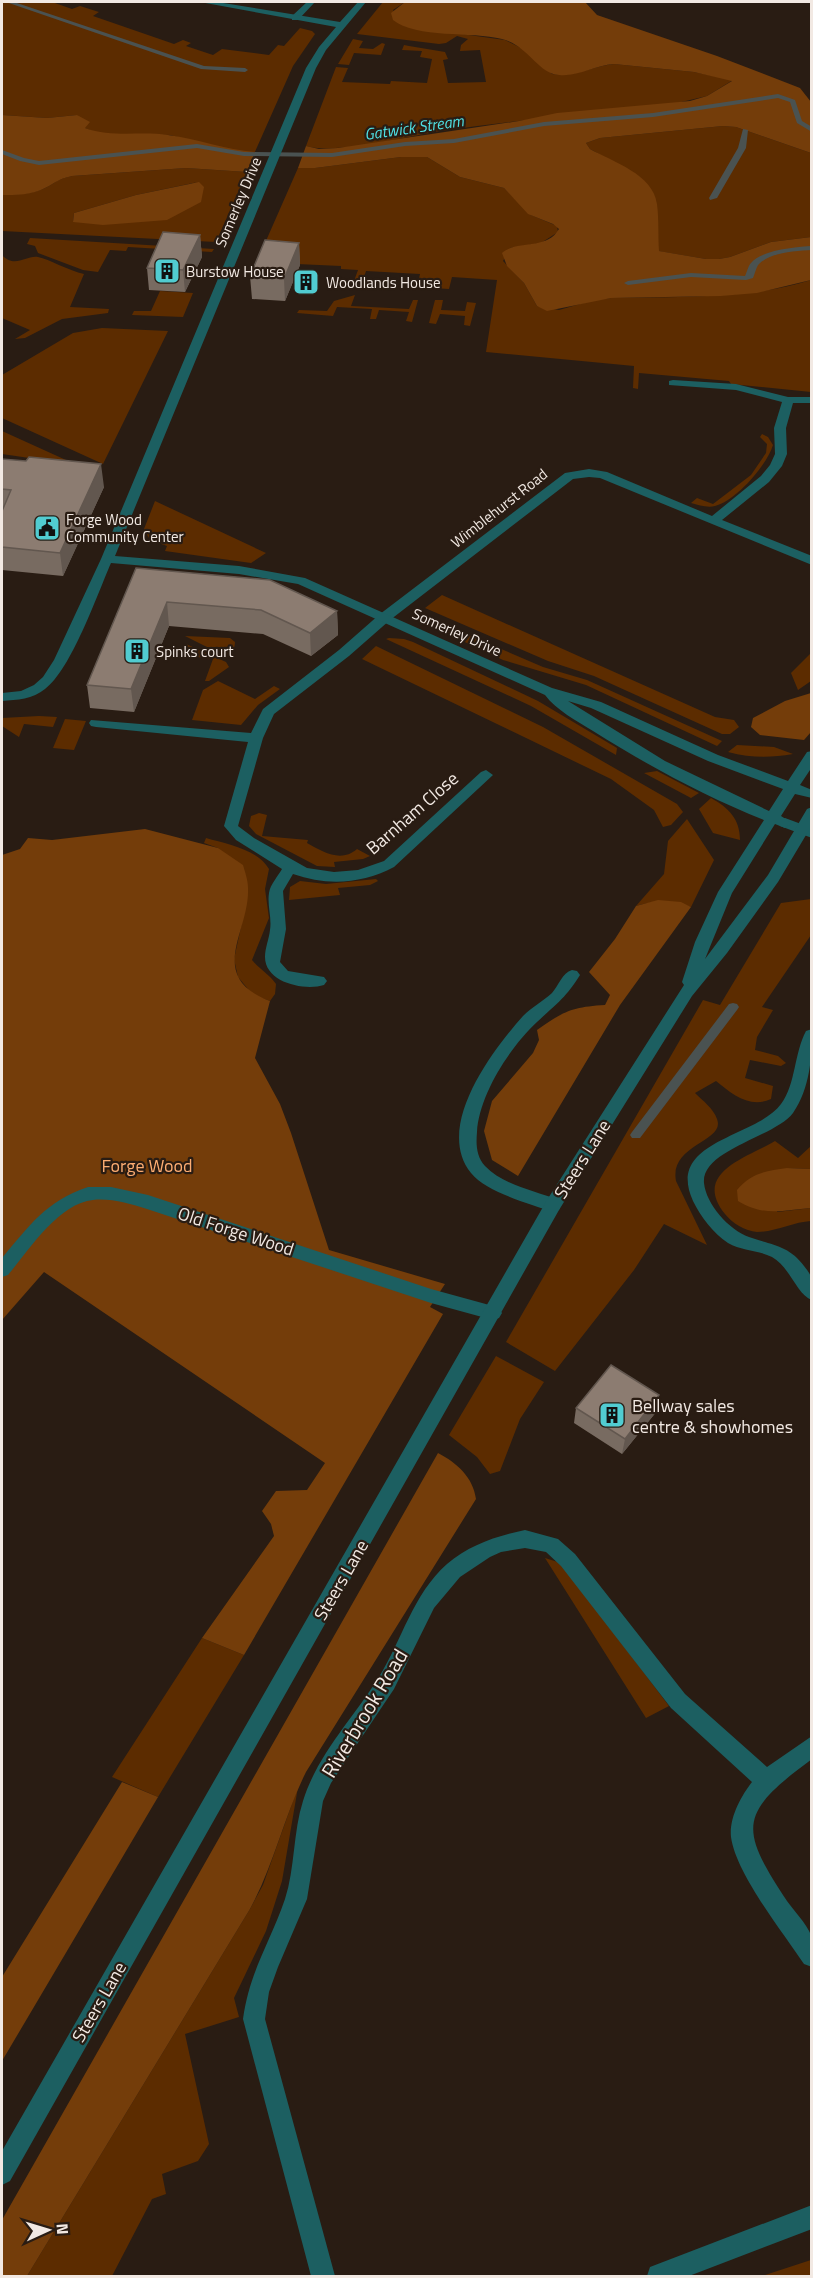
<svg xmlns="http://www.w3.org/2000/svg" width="813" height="2278" font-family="'Titillium Web',sans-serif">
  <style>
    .green { fill: #5c2c00; fill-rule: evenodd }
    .forest { fill: #743d0a }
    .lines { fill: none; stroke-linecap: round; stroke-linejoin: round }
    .stream { fill: #4a5251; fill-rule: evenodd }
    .minor { fill: #1c5f61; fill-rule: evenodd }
    .tertiary { fill: #1c5f61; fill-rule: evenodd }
    .wall { fill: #786b61 }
    .shaded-wall { fill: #62574f }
    .building { fill: #8c7c71; stroke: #62574f; stroke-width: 1.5 }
    .labels { text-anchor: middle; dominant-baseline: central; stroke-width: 4.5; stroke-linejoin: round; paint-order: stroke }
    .far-street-label { font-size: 15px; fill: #f2e9e3; stroke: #291c13 }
    .far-poi-label { font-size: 15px; fill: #f2e9e3; stroke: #291c13; text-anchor: start }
    .far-water-label { font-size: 16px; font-style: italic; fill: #4fe0e5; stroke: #291c13 }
    .street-label { font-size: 18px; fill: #f2e9e3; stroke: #291c13 }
    .park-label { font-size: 18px; fill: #fdad72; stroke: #291c13 }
    .poi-label { font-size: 18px; fill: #f2e9e3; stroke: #291c13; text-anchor: start }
    .near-street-label { font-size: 21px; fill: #f2e9e3; stroke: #291c13 }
  </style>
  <rect width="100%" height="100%" fill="#291c13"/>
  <path class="green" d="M2 2H52L72 9 80 6 99 12 93 16 174 44 183 40 191 43 186 46 213 55 222 49 269 55 278 45 284 46 300 28 312 31 315 34 293 66 254 154 237 153 170 135 100 134 85 128 77 115 47 118 2 115Z
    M383 2H405L393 10 404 26 505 40 525 50 552 74C574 78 592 66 614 64L694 72 733 80 707 96 677 103C598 112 519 120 441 131 409 136 333 155 306 146L336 67 348 68 342 82 390 84 391 81 427 83 432 59 420 57 422 51 402 50 404 45 409 46 445 52 448 59 443 60 448 83 486 82 480 50 460 51 461 45 468 39 457 36 446 43 439 44 357 34Z
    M353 39 363 41 359 48 373 49 382 43 385 44 381 55 354 53 349 65 338 64Z
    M723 126 736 127 811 153V237L771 242 730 257 719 259H706L658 251 656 200 640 177 590 149 586 143 600 138Z
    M401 157H427L460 177 504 188 531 215 557 226 558 232 541 243 510 248 503 261 524 283 537 306 559 310 594 300 611 298C679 296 746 300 811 280V392L731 384 729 381 639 373 638 389 633 388 634 366 486 352 497 280 452 277 449 289 417 287 420 274 366 271 361 286H358L359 281H354L358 270 341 269V266L297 264 258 259 298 168H315Z
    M186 168 247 172 216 242 2 231V195C15 195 33 194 45 188 57 182 57 179 72 176ZM198 182 73 221 74 213 136 195Z
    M30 238 214 249 212 252 128 247 126 251 110 250 98 272 83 270 38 253 35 246 27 244Z
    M2 255C15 269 26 255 38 257 49 259 69 271 84 274L70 307 109 309 108 313 62 319 25 338 15 339 30 330 2 318Z
    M160 291 193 293 183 317 132 315 134 311H151Z
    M355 295 351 306 409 309 413 300H418L412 322 406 321 409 312 379 310 376 319H370L372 309 337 307 333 316 297 313 299 310 327 311 334 301Z
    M435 300H443L441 310 465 311 467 302 476 303 470 326 464 325 465 316 440 314 436 324 429 323Z
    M102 328 168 331 103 464 2 418V375L73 333Z
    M2 431 77 465 2 454Z
    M762 434 768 437 773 445C767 465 736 501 715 506 707 508 699 505 691 503L697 498 713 504 751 475 766 453 767 444 760 437Z
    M155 501 266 553 251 563 165 551 167 546 150 540 144 529Z
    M442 595 715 717 734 720 739 727 730 734H722L594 676 548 661 425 608Z
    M417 613 543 667 587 680 722 741 717 746 586 685 503 660 433 627Z
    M185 636 230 638 235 642C235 648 232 654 225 655L226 647H207Z
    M389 638 404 639 413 642 538 701 617 748 616 755 531 706 386 639Z
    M186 644 226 662 229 667 209 681H205L213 659 190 656 191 652 183 651Z
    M376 646 543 727 677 804 683 812 671 825 663 827 654 810 611 779 362 659Z
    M811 653V681L798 690 791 673Z
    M218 681 255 699 274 686 280 689 258 705 241 725 192 720 203 690Z
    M39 716 57 717 53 727 24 724 19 737 2 726V718Z
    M65 719 86 721 74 750 53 748Z
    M737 745 774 747 793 754C770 758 751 758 728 752Z
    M657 771 699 793 691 798 644 773Z
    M711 798C729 808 740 819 740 840L713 833 699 809Z
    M259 813 267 815 262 836 308 840 307 843C323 852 341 863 357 849L370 856 363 859 334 862 335 867 317 866 256 834 249 826 251 816Z
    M687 819 714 860 691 907C672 899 655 901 636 906L664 874 668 841Z
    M206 838C227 844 257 849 269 869L265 889 269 918 252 960C260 970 269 974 276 984L275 994 270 1001 253 995 238 977 234 959 245 909 218 848 204 843Z
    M376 879 378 881 370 885 338 888 340 895 289 900 290 887 300 881 326 884Z
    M811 899V935L762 1007 773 1010 757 1037 755 1050 778 1056 786 1063 781 1066 750 1060 745 1078 773 1086 771 1099C750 1109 732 1094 716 1081L695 1093C703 1101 713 1108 717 1119 726 1142 669 1144 676 1181L707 1245 664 1224 634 1270 555 1371 506 1342 703 1000 720 1005 781 903Z
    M775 1141 798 1158 811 1146V1169L787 1168 777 1212 811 1208V1221C793 1222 775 1232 757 1232 745 1231 732 1223 725 1214 691 1172 749 1157 775 1141Z
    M496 1356 544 1382 520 1419 500 1471 490 1474 477 1457 449 1435Z
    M545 1558 561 1563 669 1706 646 1718Z
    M202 1638 244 1655 158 1797 112 1777Z
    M298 1787 282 1881 266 1931 234 1998 239 2017 185 2034 209 2144 198 2161 162 2174 166 2194 152 2199 112 2276H27L250 1909 263 1885Z
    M811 2260V2276H762Z"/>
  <path class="forest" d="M405 2H585L597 15 717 56 800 88 811 102V153L736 127 723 126 600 138 586 143 590 149C613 162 653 174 657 204 659 220 658 236 659 251L706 259H719L730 257 771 242 811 237V280L757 293 721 296 611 298 547 311 537 306 524 283 507 266 502 253C518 239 546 251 559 229L553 224 528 214 504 188 460 177 427 157H401L315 168H298L306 146 319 149 338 148 519 121 557 113 690 101 707 96 732 81 694 72 614 64C595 65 578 77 559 75 537 73 529 46 502 39 471 31 417 39 393 20L391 13Z
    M2 115 47 118 77 115 90 122 85 128C112 138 141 131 168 135 198 139 226 150 255 152L247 172 186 168 72 176C58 179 57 182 45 188 33 195 15 195 2 195Z
    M199 182 204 187 201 202 167 220 103 225 73 222 74 213 136 195Z
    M811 693V732L804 740 760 735 751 727 753 718 785 701Z
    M145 829 218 848 243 865C245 872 248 880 248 888 250 932 205 976 270 1001L255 1058 280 1104 291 1133 329 1250 445 1284 430 1307 443 1314 244 1655 202 1638 274 1536 271 1524 262 1511 276 1491 307 1490 325 1463 44 1272 2 1320V855L20 849 28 838 52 840Z
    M658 900 681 902 691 907 620 1005 518 1176 492 1160 484 1131 492 1101 533 1053 539 1040 537 1030C564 1011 572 1007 605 1005L610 995 589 972 615 939 636 906Z
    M787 1168 811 1169V1208C783 1210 764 1217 738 1201L737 1190C751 1173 766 1171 787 1168Z
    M438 1453C457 1463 473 1477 476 1499L306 1772C284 1816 274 1865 250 1909L27 2276H2V2220Z
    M122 1782 158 1797 2 2061V1977Z"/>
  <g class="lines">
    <path class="stream" d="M6 2H14L204 66 245 68 248 70 245 72 201 69Z
      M778 94 795 100 802 121 812 127V132L797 123 790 102 778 98 653 117 544 126 454 143 405 146 332 157 244 156 197 148 39 165 20 161 2 154V150L24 158 39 161 197 144 244 152 332 153 405 142 454 139 544 122 653 113Z
      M743 129 748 130 746 148 717 198 710 200 709 198 738 148Z
      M812 246V250C796 251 771 252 759 264 756 267 755 274 753 278L746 280 691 277 628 285 624 283 628 281 691 273 745 276C747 272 748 266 751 263 761 250 796 247 812 246Z
      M733 1003 737 1004 739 1007 737 1010 640 1138H632L630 1135 632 1132 729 1004Z"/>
    <path class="minor" d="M307 2H315L298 20H292V16Z
      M673 380 736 384 788 397H812V403H793L786 428 787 454 782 466 769 482 722 520 812 556V565L600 478 589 477 573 479 390 620 349 656 274 714 263 738 238 826 254 838 307 868 334 872 358 870 384 861 481 772 486 770 493 775 394 867C362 884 327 886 293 874L283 891 286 929 280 962 288 971 324 977 327 981 324 985C305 991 265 983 265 957 265 948 269 939 270 930 272 918 267 905 269 893 270 885 278 876 282 869L236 840 224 826 248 742 96 727 91 726 89 723 91 720 251 733 263 709 339 650 380 614 565 473 589 469 607 472 712 516 761 476 770 465 775 454 774 428 782 402 736 390 669 385V381Z
      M785 818 812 828V838L780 826 778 823 780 820Z
      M572 970 577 971 580 975C566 998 555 1005 537 1022 510 1047 479 1095 477 1132 476 1144 476 1156 485 1166 503 1185 535 1191 559 1200L561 1205 559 1210 553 1212C530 1204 486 1192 471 1173 434 1127 492 1051 523 1016 532 1007 543 1001 552 993 559 985 562 973 572 970Z
      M812 1029C812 1058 810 1088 793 1113 775 1137 701 1150 704 1183 706 1204 729 1230 749 1237 771 1245 789 1245 804 1266 806 1269 810 1273 811 1277 813 1284 812 1293 812 1300 797 1295 790 1267 772 1257 758 1250 742 1251 728 1243 713 1233 701 1217 693 1201 665 1140 756 1138 781 1104 796 1084 794 1053 806 1031Z
      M88 1187H111L148 1195 431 1289 493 1306 499 1308 502 1313 499 1318 493 1320 431 1303 147 1209C130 1204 111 1198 93 1200 59 1203 28 1251 8 1275L2 1277V1258C29 1226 46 1201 88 1187Z
      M525 1530 558 1539 575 1554 685 1694 767 1767 812 1736V1759C739 1813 738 1827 787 1901 794 1911 806 1923 811 1935 813 1943 812 1958 812 1967L804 1964C783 1932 736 1874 731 1837 729 1818 741 1796 752 1782L671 1708 561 1566 546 1552 525 1548 501 1552 490 1557 460 1577 434 1608 394 1689 331 1783 323 1801 307 1899 278 1967 269 1992 265 2019 335 2276H311L243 2019C250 1970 270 1943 285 1899 295 1868 293 1832 303 1801 317 1755 354 1717 379 1677 402 1640 413 1594 447 1564 469 1545 496 1536 525 1530Z
      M812 2205V2229L689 2276H647L650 2267Z"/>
    <path class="tertiary" d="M200 2H217L340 22 358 2H366L326 50 316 68 115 556 239 566 305 578 552 688 601 702 718 755 788 781 807 752 812 751V767L800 785 812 790V798L795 794 781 816 792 823 785 828 775 824 732 893 705 959 768 875 807 809 812 807V825L778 882 727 953 692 996 559 1210 10 2181 2 2185V2151L547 1200 684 985 682 982 695 942 718 892 764 820C704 796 647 765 593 731 577 721 556 710 545 695L298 584 239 574 111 563C97 595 71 670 45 689 33 699 17 700 2 701V693L21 691 34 685 43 677 54 660 101 559 306 68 319 47 336 27ZM568 701 591 708 708 761 783 789 769 811 665 761Z"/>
  </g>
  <path class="wall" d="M200 235 202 257 185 292 149 290 147 268Z
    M299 243 300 265 285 301 252 299 250 276Z
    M2 459 104 487 63 576 2 570Z
    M136 568 337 611 338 635 311 656 263 634 169 626 134 712 90 708 87 685Z
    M659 1395 657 1411 622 1454 574 1423 576 1408Z"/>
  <path class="shaded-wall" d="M200 235 202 257 185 292 183 270Z
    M299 243 300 265 285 301 284 279Z
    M101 464 104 487 63 576 60 553Z
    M167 602 169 626 134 712 131 689Z
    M337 611 338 635 311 656 310 633Z
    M659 1395 657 1411 622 1454 625 1439Z"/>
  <path class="building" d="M163 232 200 235 183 270 147 268Z
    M265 240 299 243 284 279 250 276Z
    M29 457 101 464 60 553 2 547V511L11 490 2 489V459L26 461Z
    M136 568 270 580 337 611 310 633 261 610 167 602 131 689 87 685Z
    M611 1365 659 1395 625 1439 576 1408Z"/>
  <defs>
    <g id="building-square" transform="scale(1.35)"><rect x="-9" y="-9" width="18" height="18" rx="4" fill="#51ccd1" stroke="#291c13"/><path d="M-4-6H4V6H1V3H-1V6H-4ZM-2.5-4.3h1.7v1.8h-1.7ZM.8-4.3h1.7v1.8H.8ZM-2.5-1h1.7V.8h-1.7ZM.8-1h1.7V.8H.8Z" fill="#111"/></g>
    <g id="civic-square" transform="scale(1.35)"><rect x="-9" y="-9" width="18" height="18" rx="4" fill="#51ccd1" stroke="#291c13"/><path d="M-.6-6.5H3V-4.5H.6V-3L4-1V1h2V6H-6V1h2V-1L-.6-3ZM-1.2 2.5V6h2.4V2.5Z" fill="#111"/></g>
  </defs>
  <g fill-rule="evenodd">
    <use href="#building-square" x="167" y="271"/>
    <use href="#building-square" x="306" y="282"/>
    <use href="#civic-square" x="47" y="528"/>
    <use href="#building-square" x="137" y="651"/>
    <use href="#building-square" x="612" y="1415"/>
  </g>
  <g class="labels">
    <g class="far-street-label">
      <text transform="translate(238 202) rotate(-67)">Somerley Drive</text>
      <text transform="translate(499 508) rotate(-38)">Wimblehurst Road</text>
      <text transform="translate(457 632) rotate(24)">Somerley Drive</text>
    </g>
    <g class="far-poi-label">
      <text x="186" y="271">Burstow House</text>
      <text x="326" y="282">Woodlands House</text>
      <text x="66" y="519">Forge Wood<tspan x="66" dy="17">Community Center</tspan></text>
      <text x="156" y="651">Spinks court</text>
    </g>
    <g class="far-water-label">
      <text transform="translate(414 127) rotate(-8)">Gatwick Stream</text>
    </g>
    <g class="street-label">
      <text transform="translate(412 813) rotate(-41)">Barnham Close</text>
      <text transform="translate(582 1159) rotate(-58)">Steers Lane</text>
      <text transform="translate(236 1231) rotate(18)">Old Forge Wood</text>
      <text transform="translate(341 1580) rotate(-60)">Steers Lane</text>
      <text transform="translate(99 2002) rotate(-60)">Steers Lane</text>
    </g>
    <g class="park-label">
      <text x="147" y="1165">Forge Wood</text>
    </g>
    <g class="poi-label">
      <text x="632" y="1405">Bellway sales<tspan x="632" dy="21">centre &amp; showhomes</tspan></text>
    </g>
    <g class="near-street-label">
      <text transform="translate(364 1713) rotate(-59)">Riverbrook Road</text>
    </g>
  </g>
  <rect width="813" height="2278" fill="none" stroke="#f2e9e3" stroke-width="6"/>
  <g transform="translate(48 2230) rotate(86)" stroke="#291c13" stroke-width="4.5" paint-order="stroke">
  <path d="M0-4.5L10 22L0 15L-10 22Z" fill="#f2e9e3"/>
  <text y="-9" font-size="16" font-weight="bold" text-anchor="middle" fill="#f2e9e3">N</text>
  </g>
</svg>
